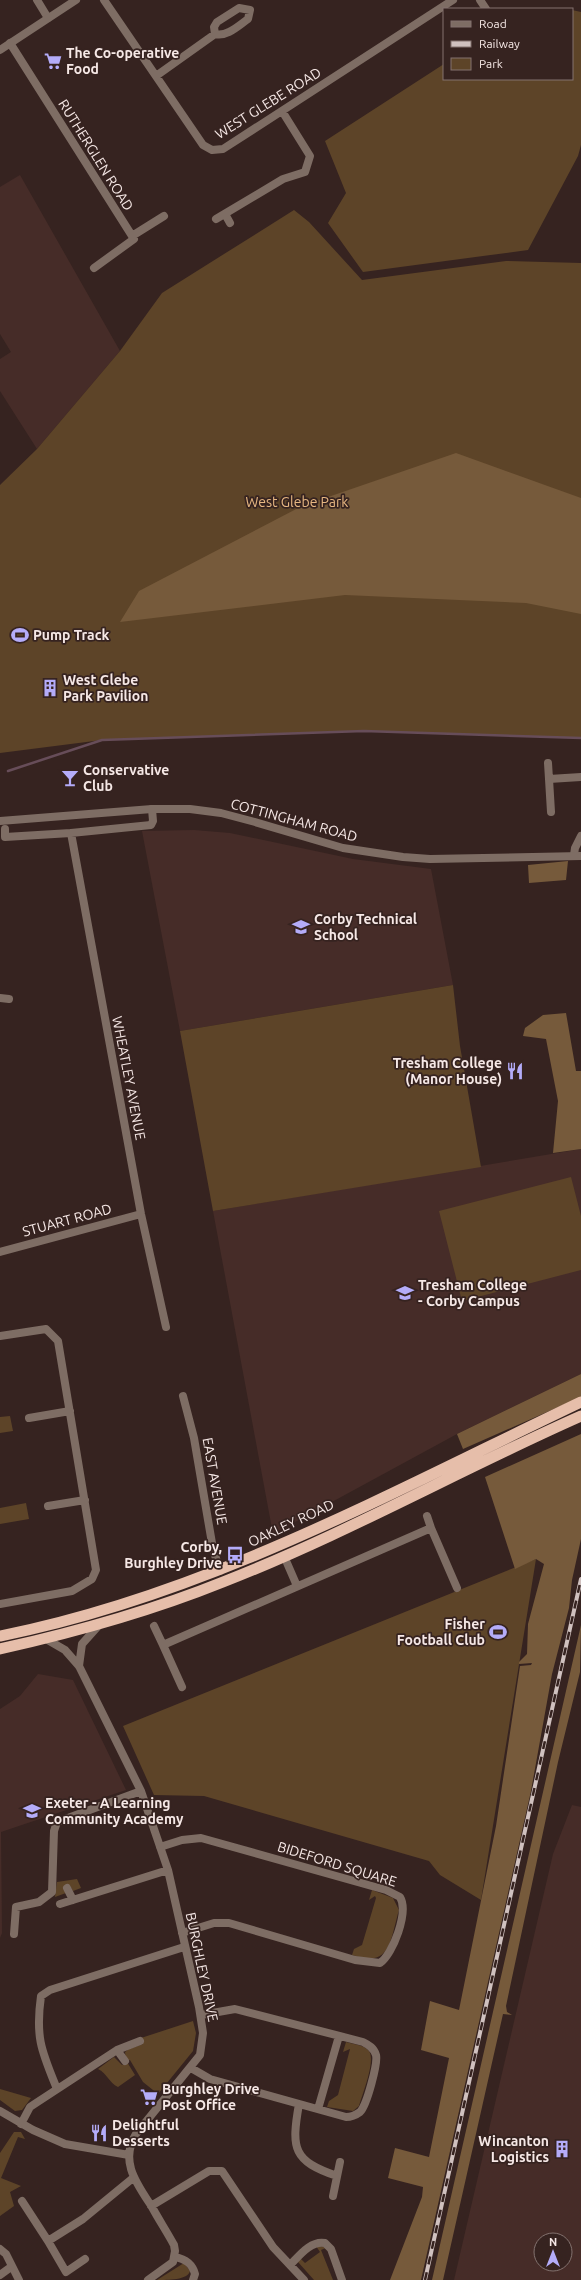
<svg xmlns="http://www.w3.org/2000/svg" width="581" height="2280" font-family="Ubuntu,sans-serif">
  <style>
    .built { fill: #462c28; fill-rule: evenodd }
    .green { fill: #5d4428 }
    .forest { fill: #765a3b }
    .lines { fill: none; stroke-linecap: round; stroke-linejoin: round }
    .stream { stroke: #674d59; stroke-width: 2.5 }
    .minor { stroke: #7e6d64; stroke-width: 8 }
    .tertiary { stroke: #7e6d64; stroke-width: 8 }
    .trunk { stroke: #e6beaa; stroke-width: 11 }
    .rail-casing { stroke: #d0c1bf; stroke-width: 4 }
    .rail { stroke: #362320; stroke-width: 2.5; stroke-dasharray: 8; stroke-linecap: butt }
    .labels { text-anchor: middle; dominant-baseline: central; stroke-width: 3.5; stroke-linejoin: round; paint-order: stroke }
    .poi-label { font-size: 14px; font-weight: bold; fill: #f6e8e6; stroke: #362320; text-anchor: start }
    .street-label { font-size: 14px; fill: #f6e8e6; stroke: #362320 }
    .park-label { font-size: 14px; fill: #e7b782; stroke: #362320 }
  </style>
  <rect width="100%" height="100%" fill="#362320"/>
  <path class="built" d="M20 175 120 351 37 449 0 391V359L11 352 0 334V187Z
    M194 830 230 833 353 859 431 869 453 985 180 1031 142 831Z
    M581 1149V1374L457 1434 273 1534 213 1211Z
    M38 1674 73 1680 126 1790 1 1832 2 1933 0 1938V1709L20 1696Z
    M572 1805 581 1807V2280H454L553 1854ZM541 2240H565V2264H541Z"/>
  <path class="green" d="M572 10 581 12V145L578 156 528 250 363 272 328 223 346 193 325 141 444 64V79H572Z
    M294 210 309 222 362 280 506 261 581 263V738L364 731 102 740 0 753V485L37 449 120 351 162 293Z
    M453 985 460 1046 481 1167 213 1211 180 1031Z
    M571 1177 581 1216V1270L462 1301 439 1211Z
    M10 1416 13 1431 0 1433V1417Z
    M26 1503 29 1519 0 1524V1508Z
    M536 1559 481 1900 440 1875 429 1861 204 1796 154 1795 123 1726Z
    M77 1879 81 1888 73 1891 70 1886 66 1893 55 1897 57 1882Z
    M372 1890 393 1898 399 1910C390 1940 391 1969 352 1955L354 1949 362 1945 376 1898 375 1896 369 1900Z
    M193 2021 196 2033 193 2051 158 2094 143 2082 130 2060 126 2061 125 2052 129 2049 143 2044 141 2038Z
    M346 2042C353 2044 364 2045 369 2051 376 2061 362 2095 359 2106L353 2111 327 2107 329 2101 338 2095 350 2049 343 2052Z
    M114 2057 122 2065 127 2062 135 2075 118 2087C109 2083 107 2073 98 2069Z
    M0 2089 31 2098 22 2110 15 2111 0 2100Z
    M14 2132H21L25 2139 18 2137 1 2178 21 2186 10 2192 14 2206 0 2216V2153Z
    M316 2246 328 2247 321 2250 333 2280H314L298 2262 300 2258 305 2263 320 2252Z
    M184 2263 190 2271C188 2280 168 2280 157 2280Z"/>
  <path class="forest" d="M456 453 581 498V614L526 603 345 595 120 622 139 591 302 506Z
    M568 861 566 880 529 883 528 865Z
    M566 1013 576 1071H581V1149L553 1153 558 1101 546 1039 523 1036 525 1028 543 1015Z
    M581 1374V1397L463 1449 457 1434Z
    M581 1434V1539L572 1580 569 1608 552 1674 531 1791 421 2280H390L422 2197 423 2187 388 2178 395 2148 429 2157 449 2058 421 2050 430 2001 459 2010 496 1826 520 1666 531 1665 532 1663 519 1664V1662L527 1654 528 1624 544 1564 536 1559 515 1569 485 1477Z
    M581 1625 580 1672 558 1762 506 2006 507 2012 512 2015 503 2014 443 2280H432Z"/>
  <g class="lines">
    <path class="stream" d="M8 771 102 740 364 731 581 738"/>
    <path class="minor" d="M37 0 48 18
      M104 0 203 145 212 150 223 149 453 0
      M480 0 486 9
      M10 43 134 239 94 268
      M156 76 215 34 214 27 217 22 239 8 250 10 248 19C238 26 227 37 215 34
      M225 214 230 223
      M216 219 283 179 305 172 310 156 282 111
      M132 236 164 216
      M548 763 549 779
      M551 812 549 779 581 777
      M5 829V837L71 833 151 825 153 821 152 809
      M71 833 141 1214 166 1327
      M574 855 575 848 581 836
      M0 998 9 999
      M0 1252 141 1214
      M0 1336 46 1329 58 1341 96 1570 92 1579 72 1591 0 1604
      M183 1396 194 1438 213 1549 220 1571
      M29 1418 70 1411
      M48 1506 85 1500
      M427 1516 431 1528
      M284 1556 297 1586
      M154 1626 163 1645
      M46 1639 65 1650 79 1666 141 1791 168 1870 199 2007 203 2033 200 2055 136 2134C119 2161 137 2184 152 2207 159 2220 167 2232 174 2245L175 2251 173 2262 148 2280
      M79 1666 82 1644 99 1625
      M182 1687 163 1645 431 1528 457 1588
      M160 1847 182 1840 201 1838 386 1890 400 1897C409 1912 393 1954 380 1963L355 1960 229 1923H214L182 1933
      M67 1888 73 1900
      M60 1904 168 1870
      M14 1934 16 1907 39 1902 52 1892 54 1831 57 1822 141 1791
      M117 2050 125 2061
      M191 2068 210 2079 346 2117C351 2117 356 2115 360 2112 367 2105 378 2063 376 2055 374 2048 369 2045 363 2042L235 2009 201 2015
      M57 2089C42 2052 35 2038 41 1996L50 1990 184 1947
      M299 2104C291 2149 293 2161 337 2176
      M318 2109 339 2036
      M0 2111 33 2130 65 2144 129 2155
      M21 2124 30 2107 36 2103 117 2050 140 2041
      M333 2196 340 2162
      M22 2201 48 2241 83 2219 133 2178
      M151 2206 209 2171H222L273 2247 304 2280
      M48 2241 66 2272 85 2259
      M0 2249 6 2254 19 2280
      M175 2257C185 2259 192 2263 195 2274L193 2280
      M290 2265C299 2256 311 2240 325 2243L331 2249 342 2280
      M0 2275 11 2267"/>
    <path class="tertiary" d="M0 50 76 0
      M0 821 152 809H190L221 813 255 822 343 848 403 857 430 859 581 856"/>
    <path class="trunk" d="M0 1636C206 1595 392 1492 581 1402
      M0 1649C76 1632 151 1611 223 1582 346 1534 461 1469 581 1416"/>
    <g class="rail-casing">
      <path id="rail" d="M425 2280 581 1579"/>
    </g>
    <use href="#rail" class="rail"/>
  </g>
  <defs>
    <g id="supermarket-bare" transform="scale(1.38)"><path d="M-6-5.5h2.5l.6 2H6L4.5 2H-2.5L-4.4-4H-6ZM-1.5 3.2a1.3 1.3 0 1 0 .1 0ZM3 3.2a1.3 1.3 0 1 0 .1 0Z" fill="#b4acf9" stroke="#362320" stroke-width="2.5" paint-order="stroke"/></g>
    <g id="stadium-bare" transform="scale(1.38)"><path d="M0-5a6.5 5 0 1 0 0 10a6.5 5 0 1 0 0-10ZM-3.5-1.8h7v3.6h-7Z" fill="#b4acf9" stroke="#362320" stroke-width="2.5" paint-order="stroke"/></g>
    <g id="building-bare" transform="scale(1.38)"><path d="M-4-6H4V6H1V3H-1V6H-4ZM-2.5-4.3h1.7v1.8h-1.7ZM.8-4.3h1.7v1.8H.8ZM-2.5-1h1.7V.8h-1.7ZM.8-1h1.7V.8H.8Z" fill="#b4acf9" stroke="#362320" stroke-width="2.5" paint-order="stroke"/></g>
    <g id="bar-bare" transform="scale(1.38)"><path d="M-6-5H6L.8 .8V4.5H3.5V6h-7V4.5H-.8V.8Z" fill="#b4acf9" stroke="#362320" stroke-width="2.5" paint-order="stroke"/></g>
    <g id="school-bare" transform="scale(1.38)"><path d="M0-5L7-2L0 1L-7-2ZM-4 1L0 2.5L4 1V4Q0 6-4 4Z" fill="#b4acf9" stroke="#362320" stroke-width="2.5" paint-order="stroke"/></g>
    <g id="restaurant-bare" transform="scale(1.38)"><path d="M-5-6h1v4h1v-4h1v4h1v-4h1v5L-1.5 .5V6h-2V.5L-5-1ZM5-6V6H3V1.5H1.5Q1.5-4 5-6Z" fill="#b4acf9" stroke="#362320" stroke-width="2.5" paint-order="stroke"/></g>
    <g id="university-bare" transform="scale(1.38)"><path d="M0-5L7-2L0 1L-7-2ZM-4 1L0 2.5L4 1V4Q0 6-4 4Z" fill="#b4acf9" stroke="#362320" stroke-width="2.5" paint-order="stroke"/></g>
    <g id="bus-bare" transform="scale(1.38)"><path d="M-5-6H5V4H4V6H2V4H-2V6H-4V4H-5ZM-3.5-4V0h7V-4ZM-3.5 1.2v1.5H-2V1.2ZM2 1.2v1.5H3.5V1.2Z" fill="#b4acf9" stroke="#362320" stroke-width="2.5" paint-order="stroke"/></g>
  </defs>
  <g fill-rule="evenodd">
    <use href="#supermarket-bare" x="53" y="61"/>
    <use href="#stadium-bare" x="20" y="635"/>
    <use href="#building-bare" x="50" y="688"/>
    <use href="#bar-bare" x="70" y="778"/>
    <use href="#school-bare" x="301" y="927"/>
    <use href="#restaurant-bare" x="515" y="1071"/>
    <use href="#university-bare" x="405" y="1293"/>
    <use href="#bus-bare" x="235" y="1555"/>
    <use href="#stadium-bare" x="498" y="1632"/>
    <use href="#school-bare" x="32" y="1811"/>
    <use href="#supermarket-bare" x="149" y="2097"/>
    <use href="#restaurant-bare" x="99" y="2133"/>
    <use href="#building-bare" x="562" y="2149"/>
  </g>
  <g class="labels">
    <g class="poi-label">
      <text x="66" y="53">The Co-operative<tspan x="66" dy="16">Food</tspan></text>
      <text x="33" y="635">Pump Track</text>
      <text x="63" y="680">West Glebe<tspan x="63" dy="16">Park Pavilion</tspan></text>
      <text x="83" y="770">Conservative<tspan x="83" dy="16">Club</tspan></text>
      <text x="314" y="919">Corby Technical<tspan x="314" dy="16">School</tspan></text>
      <text x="502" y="1063" text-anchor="end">Tresham College<tspan x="502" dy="16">(Manor House)</tspan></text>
      <text x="418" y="1285">Tresham College<tspan x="418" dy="16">- Corby Campus</tspan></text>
      <text x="222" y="1547" text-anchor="end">Corby,<tspan x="222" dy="16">Burghley Drive</tspan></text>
      <text x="485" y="1624" text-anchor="end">Fisher<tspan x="485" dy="16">Football Club</tspan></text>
      <text x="45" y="1803">Exeter - A Learning<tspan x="45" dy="16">Community Academy</tspan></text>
      <text x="162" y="2089">Burghley Drive<tspan x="162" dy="16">Post Office</tspan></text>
      <text x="112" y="2125">Delightful<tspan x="112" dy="16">Desserts</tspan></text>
      <text x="549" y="2141" text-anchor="end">Wincanton<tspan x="549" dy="16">Logistics</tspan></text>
    </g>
    <g class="street-label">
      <text transform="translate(268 103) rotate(-32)">WEST GLEBE ROAD</text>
      <text transform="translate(96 155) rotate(58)">RUTHERGLEN ROAD</text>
      <text transform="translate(294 820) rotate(15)">COTTINGHAM ROAD</text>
      <text transform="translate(129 1078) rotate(79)">WHEATLEY AVENUE</text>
      <text transform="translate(67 1220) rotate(-15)">STUART ROAD</text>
      <text transform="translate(215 1481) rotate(80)">EAST AVENUE</text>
      <text transform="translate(291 1523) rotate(-25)">OAKLEY ROAD</text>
      <text transform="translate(337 1864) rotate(17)">BIDEFORD SQUARE</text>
      <text transform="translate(202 1967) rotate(78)">BURGHLEY DRIVE</text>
    </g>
    <g class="park-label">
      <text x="297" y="502">West Glebe Park</text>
    </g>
  </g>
  <rect x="443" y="8" width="130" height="72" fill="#362320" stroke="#83726f"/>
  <rect x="451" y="21" width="20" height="6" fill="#7e6d64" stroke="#83726f"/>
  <text x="479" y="28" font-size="12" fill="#f6e8e6">Road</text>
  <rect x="451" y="41" width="20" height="6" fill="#d0c1bf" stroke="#83726f"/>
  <text x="479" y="48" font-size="12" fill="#f6e8e6">Railway</text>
  <rect x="451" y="58" width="20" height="12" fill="#5d4428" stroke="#83726f"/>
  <text x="479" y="68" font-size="12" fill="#f6e8e6">Park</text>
  <g transform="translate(553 2252)"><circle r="19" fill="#362320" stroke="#83726f"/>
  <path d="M0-3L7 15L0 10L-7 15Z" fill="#b4acf9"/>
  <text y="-6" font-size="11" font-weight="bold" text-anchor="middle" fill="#f6e8e6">N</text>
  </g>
</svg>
